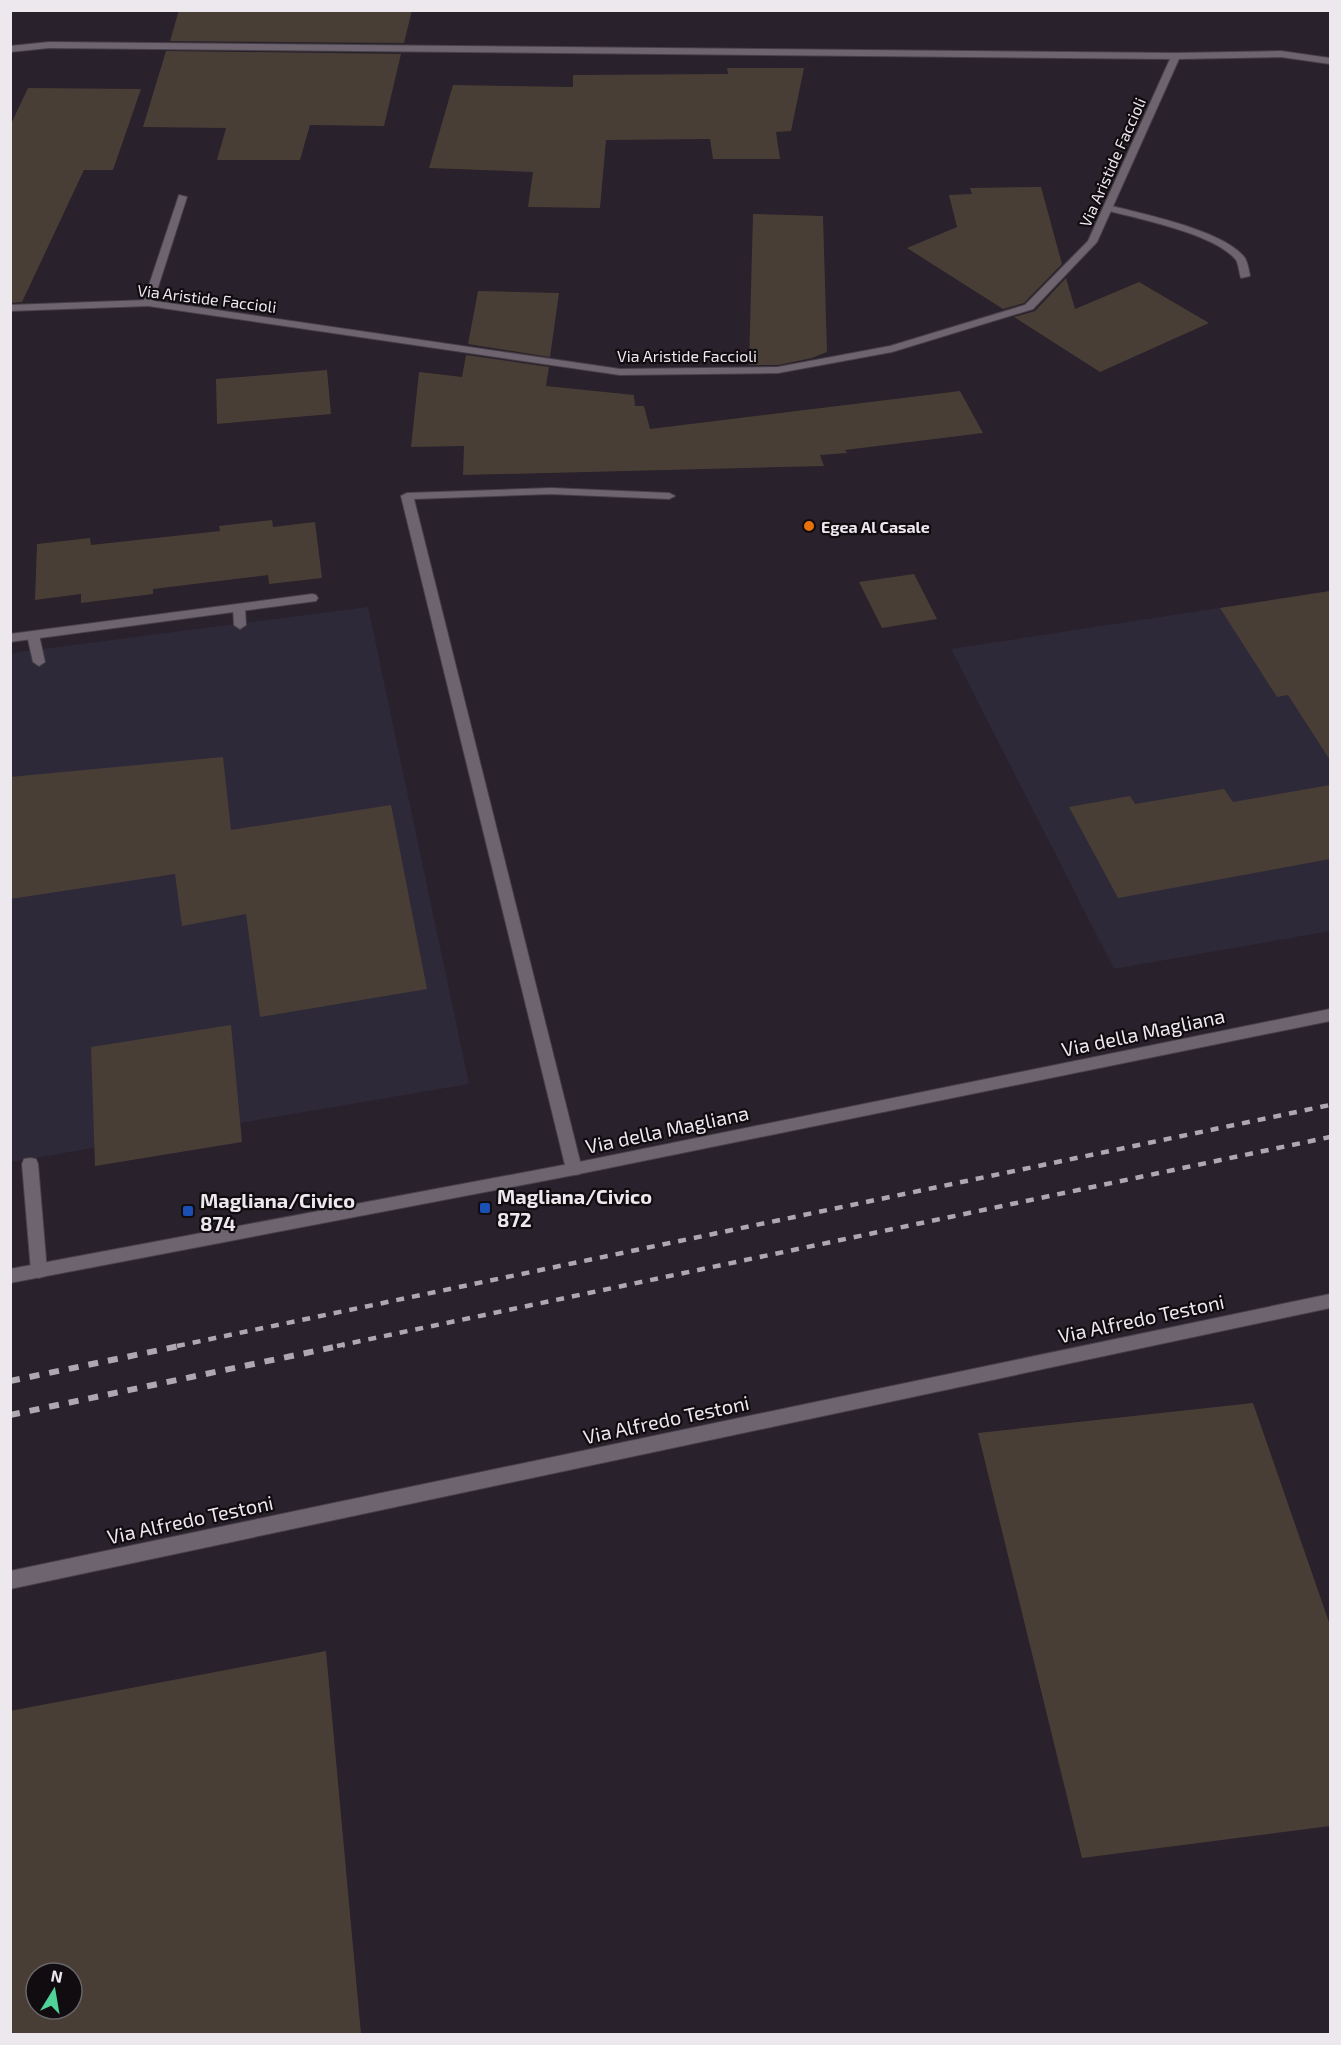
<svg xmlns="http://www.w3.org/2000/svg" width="1341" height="2045" font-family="'Exo 2',sans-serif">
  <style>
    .commercial { fill: #2e2939 }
    .building { fill: #493e36; fill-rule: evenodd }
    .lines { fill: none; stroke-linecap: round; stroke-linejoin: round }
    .lane-casing { stroke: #474048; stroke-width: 2 }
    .street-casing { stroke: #474048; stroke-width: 2 }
    .secondary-casing { stroke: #474048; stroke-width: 2 }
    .lane { fill: #6d646f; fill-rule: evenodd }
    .street { fill: #6d646f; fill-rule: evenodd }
    .secondary { fill: #6d646f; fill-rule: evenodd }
    .rail-far1 { stroke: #aea8b0; stroke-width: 4.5; stroke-dasharray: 8 8; stroke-linecap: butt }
    .rail { stroke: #aea8b0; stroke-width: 6; stroke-dasharray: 10 10; stroke-linecap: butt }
    .food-dot { fill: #e8710a; stroke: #100c10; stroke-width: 2 }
    .transit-dot { fill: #1a4fb4; stroke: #100c10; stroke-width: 2 }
    .labels { text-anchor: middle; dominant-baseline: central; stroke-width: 4.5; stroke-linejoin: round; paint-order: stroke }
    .far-street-label { font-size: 16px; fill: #ede7ee; stroke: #100c10 }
    .far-poi-label { font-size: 16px; font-weight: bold; fill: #ede7ee; stroke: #100c10; text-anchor: start }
    .street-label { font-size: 20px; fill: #ede7ee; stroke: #100c10 }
    .poi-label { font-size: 20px; font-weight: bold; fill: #ede7ee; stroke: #100c10; text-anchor: start }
  </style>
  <rect width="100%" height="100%" fill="#29212b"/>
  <path class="commercial" d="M1330 591V931L1114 969 951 649Z
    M368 607 469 1084 11 1162V653Z"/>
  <path class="building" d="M179 10H412L404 43 170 41Z
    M166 51 401 54 384 126 310 125 300 160H217L226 128 143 127Z
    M727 68H804L791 131 776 132 780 159H713L710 139 606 140 600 208 528 207 533 172 429 168 453 85 573 87V75L728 74Z
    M28 88 141 89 113 170H84L22 302 10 303V126Z
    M1041 187 1062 264 1024 303 1003 309 907 248 957 227 949 195 972 194 970 188Z
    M753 214 823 216 827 352 812 358 778 365H749Z
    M1066 278 1075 309 1139 282 1209 323 1100 372 1014 317 1035 311Z
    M478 291 559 293 550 357 468 344Z
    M466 355 549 367 546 386 634 395 635 406H644L650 429 960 391 983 433 845 450 847 453 820 455 824 466 463 475 464 446 411 447 419 372 462 377Z
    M327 370 331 414 217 424 216 379Z
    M272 520 273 527 315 522 322 578 269 584 268 575 153 589V594L81 603V594L35 600 37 544 90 538 91 545 220 531 219 526Z
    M914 574 937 619 882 628 859 582Z
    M1330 591V760L1288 695 1277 697 1220 608Z
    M223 757 231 830 391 805 427 989 260 1017 246 914 182 926 175 874 10 899V777Z
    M1330 785V859L1118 898 1069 807 1130 796 1135 804 1224 789 1233 802Z
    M231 1025 242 1142 95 1166 91 1047Z
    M1253 1403 1330 1625V1826L1082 1858 978 1433Z
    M326 1651 361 2034H10V1711ZM36 1973H72V2009H36Z"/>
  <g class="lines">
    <g class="lane-casing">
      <path id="lane" d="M179 195 187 197 153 303 144 305 143 303Z
        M1108 205C1142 214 1224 230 1245 258 1248 264 1249 270 1250 276L1241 278C1239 273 1239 265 1236 260 1216 234 1136 218 1105 210V206Z
        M239 604 245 608 246 625 240 629 234 625 233 608Z
        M33 631 39 635 45 662 39 666 33 662 27 635Z
        M30 1158 36 1159 38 1164 47 1271 45 1276 39 1278 33 1276 31 1271 22 1164 24 1159Z"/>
    </g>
    <g class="street-casing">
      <path id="street" d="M49 42 1176 53 1281 51 1330 58V64L1281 57 1179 59 1097 242 1033 309 892 352 778 373 620 375 148 306 10 311V305L148 300 620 369 778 367 890 346 1025 305 1088 241 1170 59 49 48 10 52V46Z
        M551 488 669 493 675 496 669 499 551 494 414 499 582 1169 580 1174 574 1175 568 1174 566 1169 401 496 407 493Z
        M312 594 316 595 318 598 316 601 10 642V634Z
        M1330 1294V1308L10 1589V1571Z"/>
    </g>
    <g class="secondary-casing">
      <path id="secondary" d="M1330 1009V1021L574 1175 10 1283V1269L574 1163Z"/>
    </g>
    <use href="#lane" class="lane"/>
    <use href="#street" class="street"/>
    <use href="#secondary" class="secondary"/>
    <path class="rail-far1" d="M177 1346 1330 1105
      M337 1346 1330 1137"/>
    <path class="rail" d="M10 1381 184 1345
      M10 1415 344 1345"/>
  </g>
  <circle class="food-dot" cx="809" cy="526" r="6"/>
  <g class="transit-dot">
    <rect x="479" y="1202" width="12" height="12" rx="3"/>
    <rect x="182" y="1205" width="12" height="12" rx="3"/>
  </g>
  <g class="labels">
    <g class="far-street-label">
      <text transform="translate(1112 162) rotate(-66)">Via Aristide Faccioli</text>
      <text transform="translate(207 298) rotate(7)">Via Aristide Faccioli</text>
      <text x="687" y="355">Via Aristide Faccioli</text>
    </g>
    <g class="far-poi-label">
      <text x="821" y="526">Egea Al Casale</text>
    </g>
    <g class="street-label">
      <text transform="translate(1143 1032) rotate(-12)">Via della Magliana</text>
      <text transform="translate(667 1129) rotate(-12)">Via della Magliana</text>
      <text transform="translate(1141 1318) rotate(-12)">Via Alfredo Testoni</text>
      <text transform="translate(666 1419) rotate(-12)">Via Alfredo Testoni</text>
      <text transform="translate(190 1519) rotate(-12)">Via Alfredo Testoni</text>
    </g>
    <g class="poi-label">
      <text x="497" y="1196">Magliana/Civico<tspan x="497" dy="23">872</tspan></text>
      <text x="200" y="1200">Magliana/Civico<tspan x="200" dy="23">874</tspan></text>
    </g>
  </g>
  <rect width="1341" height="2045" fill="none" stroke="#ede7ee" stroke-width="24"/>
  <g transform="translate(54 1991) rotate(11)"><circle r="28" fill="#100c10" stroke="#686469" stroke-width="1.5"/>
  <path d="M0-4.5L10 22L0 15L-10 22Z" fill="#4fd399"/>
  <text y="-9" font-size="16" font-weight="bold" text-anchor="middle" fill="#ede7ee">N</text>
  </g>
</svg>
